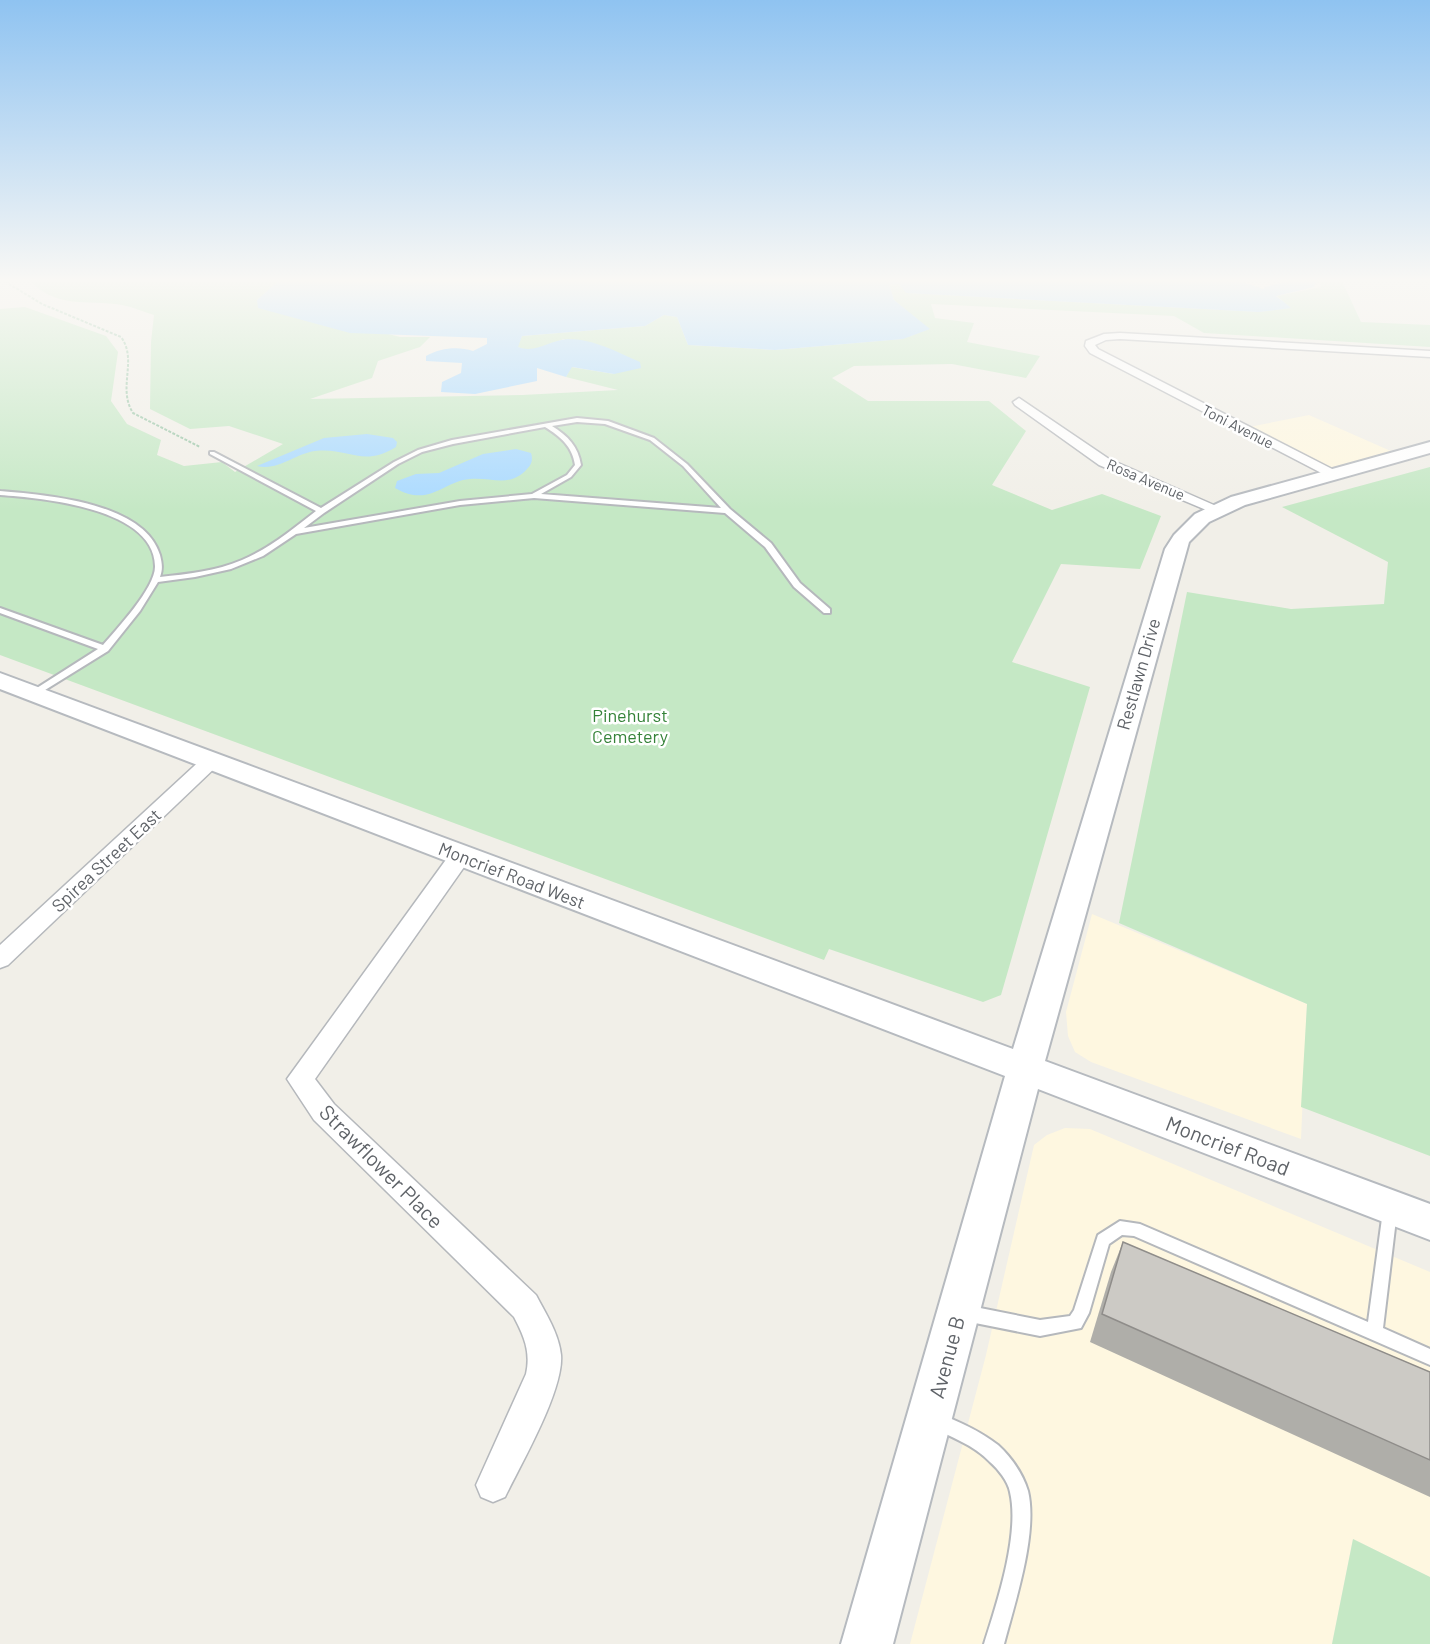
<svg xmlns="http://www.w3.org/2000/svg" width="1430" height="1644" font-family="Barlow,sans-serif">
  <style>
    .commercial { fill: #fef7e0 }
    .green { fill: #c5e8c5 }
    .water { fill: #aadaff }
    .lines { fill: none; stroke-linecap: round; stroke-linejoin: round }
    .river { fill: #aadaff; fill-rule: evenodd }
    .lane-casing { stroke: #b5b8bc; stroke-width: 4 }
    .street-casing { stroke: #b5b8bc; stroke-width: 3 }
    .secondary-casing { stroke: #b6babf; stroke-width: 4 }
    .path { stroke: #9cc7a9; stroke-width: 2; stroke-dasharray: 3 1.5; stroke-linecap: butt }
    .lane { fill: #fff; fill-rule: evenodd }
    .street { fill: #fff; fill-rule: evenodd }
    .secondary { fill: #fff; fill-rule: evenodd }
    .wall { fill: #afaea9 }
    .building { fill: #cccac5; stroke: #8f8d8a; stroke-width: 1.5 }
    .labels { text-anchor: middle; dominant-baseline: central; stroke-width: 5; stroke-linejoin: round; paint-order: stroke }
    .far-street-label { font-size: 15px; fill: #5f6368; stroke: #fff }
    .street-label { font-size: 18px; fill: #5f6368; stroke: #fff }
    .park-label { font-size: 18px; fill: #348238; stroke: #fff }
    .near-street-label { font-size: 21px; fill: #5f6368; stroke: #fff }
  </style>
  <rect width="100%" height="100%" fill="#f1efe8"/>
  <path class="commercial" d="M1309 415 1393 452 1329 468 1249 427Z
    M1092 914 1307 1004 1301 1139 1091 1062 1075 1052 1068 1036 1066 1012Z
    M1065 1128 1090 1129 1430 1272V1577L1353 1539 1332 1644H910L986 1355 1034 1145 1047 1135Z"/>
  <path class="green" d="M28 279H281L257 300 400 337H430L420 347 378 361 372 378 310 399 522 395 618 390 566 377 571 367 614 374 564 339 530 351 517 347 522 336 645 326 664 315 677 317 688 345 775 350 902 339 929 329 894 300 889 284H899L907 293 1259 312 1290 308 1277 296 1321 287 1320 279H1341L1361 322 1430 325V347L1204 333 1174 316 931 304 935 318 974 323 967 342 1040 356 1026 378 952 364 854 366 832 378 868 401H989L1026 431 992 485 1052 510 1102 494 1161 516 1140 569 1061 564 1012 662 1090 687 1001 995 983 1002 829 949 824 960 0 655V309L25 307 106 336 118 352 111 401 127 424 161 440 157 455 184 466 222 462 235 472 283 444 229 426 190 429 150 409 151 342 154 315C144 312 133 307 122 305 86 299 57 310 28 279Z
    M1430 467V1156L1301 1107 1307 1004 1119 923 1187 592 1291 609 1384 604 1388 562 1282 507Z
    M1353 1539 1430 1577V1644H1332Z"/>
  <path class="water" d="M281 279H1213C1248 282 1265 285 1291 308L1259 312 906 293 899 284H889L894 300 930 329 903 339 775 350 688 345 677 317 664 315 645 326 522 336 518 347C536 354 549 340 568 339 594 339 617 352 640 362L641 368 614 374 572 367 566 377 537 368V381L475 394 441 392 442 382 461 373 462 363 426 361V356C440 348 458 346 473 351L487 344V338L350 333 258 308 257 300Z
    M367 434 393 438 397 442 396 447C362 468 349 447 315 451 294 454 279 471 257 466L324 438Z
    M516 449 531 453C533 459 532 464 527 469 510 488 492 477 470 479 443 481 430 508 395 488L397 481 416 474 439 473 483 454Z"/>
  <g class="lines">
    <path class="river" d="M1296 279H1318L1314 287 1272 297 1265 295 1262 291 1265 287Z"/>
    <g class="lane-casing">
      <path id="lane" d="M577 418 608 421 654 438 687 464 730 509 771 543 800 583 830 609V613H824L794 587 765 547 725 513 534 498 460 505 296 534 263 556 231 569 195 577 158 582 140 611 108 651 37 695H31L29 693 98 649 0 613V608L103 645C117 629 156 587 155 566 154 508 42 498 0 495V491C46 495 144 502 160 555 162 563 163 569 160 577 188 574 216 571 242 560 270 548 293 529 316 511L210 454V452H214L321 508 394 462 418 450 452 440ZM577 422 605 424 650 440 683 466 721 508 541 494 571 477 581 465C578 446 568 436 552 426ZM545 427C561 437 572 446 575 465L567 475 532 494 460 501 304 528 324 513 398 464 422 452 453 444Z
        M1390 1204 1395 1206 1397 1211 1383 1328 1430 1349V1365L1134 1236 1122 1235 1109 1244 1089 1313 1081 1328 1040 1336 965 1321 959 1318 957 1313 959 1308 965 1305 1040 1320 1070 1316 1074 1310 1098 1235 1120 1221 1140 1224 1368 1322 1383 1211 1385 1206Z
        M937 1413C958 1421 980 1431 998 1445 1011 1457 1023 1474 1028 1491 1038 1533 1015 1602 1004 1644H984C997 1603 1020 1534 1010 1492 1008 1481 998 1469 990 1462 974 1445 951 1437 931 1427L929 1421 931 1415Z"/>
    </g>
    <g class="street-casing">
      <path id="street" d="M1120 333 1430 351V357L1120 339 1106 340 1095 345 1098 349 1336 471V477L1331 478 1090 353 1085 346 1086 341 1104 334Z
        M1019 398 1109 459 1223 509 1221 512H1211L1099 465 1015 405 1013 402Z
        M212 754 219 756 222 760 219 764 8 965 0 968V945L205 756Z
        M461 848 469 850 472 855 469 860 315 1079 334 1104 536 1295C546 1314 559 1334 561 1355 564 1390 521 1464 505 1497L493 1502 481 1497 476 1485 526 1374C531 1352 524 1336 514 1317L314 1120 287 1079 453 850Z"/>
    </g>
    <g class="secondary-casing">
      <path id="secondary" d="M1430 442V453L1245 505 1209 522 1189 542 1045 1061 1430 1204V1240L1038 1089 893 1644H841L1005 1076 0 689V673L1013 1049 1165 549 1174 535 1195 514 1231 497Z"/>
    </g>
    <path class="path" d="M1 279 42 304 121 337C138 360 117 388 133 413L200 447"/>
    <use href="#lane" class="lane"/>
    <use href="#street" class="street"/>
    <use href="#secondary" class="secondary"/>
  </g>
  <path class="wall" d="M1123 1242 1430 1372V1497L1090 1342 1111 1272Z"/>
  <path class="building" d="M1123 1242 1430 1372V1460L1102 1314Z"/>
  <linearGradient id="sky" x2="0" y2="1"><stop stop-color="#8fc3f1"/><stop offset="0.55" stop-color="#f9f8f5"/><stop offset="1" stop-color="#f9f8f5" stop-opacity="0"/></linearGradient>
  <rect width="1430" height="510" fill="url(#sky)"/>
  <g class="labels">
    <g class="far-street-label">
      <text transform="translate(1238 426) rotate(27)">Toni Avenue</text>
      <text transform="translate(1146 479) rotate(23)">Rosa Avenue</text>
    </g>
    <g class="street-label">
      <text transform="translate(1138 674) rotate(-74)">Restlawn Drive</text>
      <text transform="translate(106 860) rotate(-43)">Spirea Street East</text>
      <text transform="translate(512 875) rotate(21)">Moncrief Road West</text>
    </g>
    <g class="park-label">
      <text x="630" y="715">Pinehurst<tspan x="630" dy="21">Cemetery</tspan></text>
    </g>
    <g class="near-street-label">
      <text transform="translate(1228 1145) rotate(21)">Moncrief Road</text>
      <text transform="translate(382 1166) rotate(45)">Strawflower Place</text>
      <text transform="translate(946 1357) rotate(-75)">Avenue B</text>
    </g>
  </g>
</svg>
